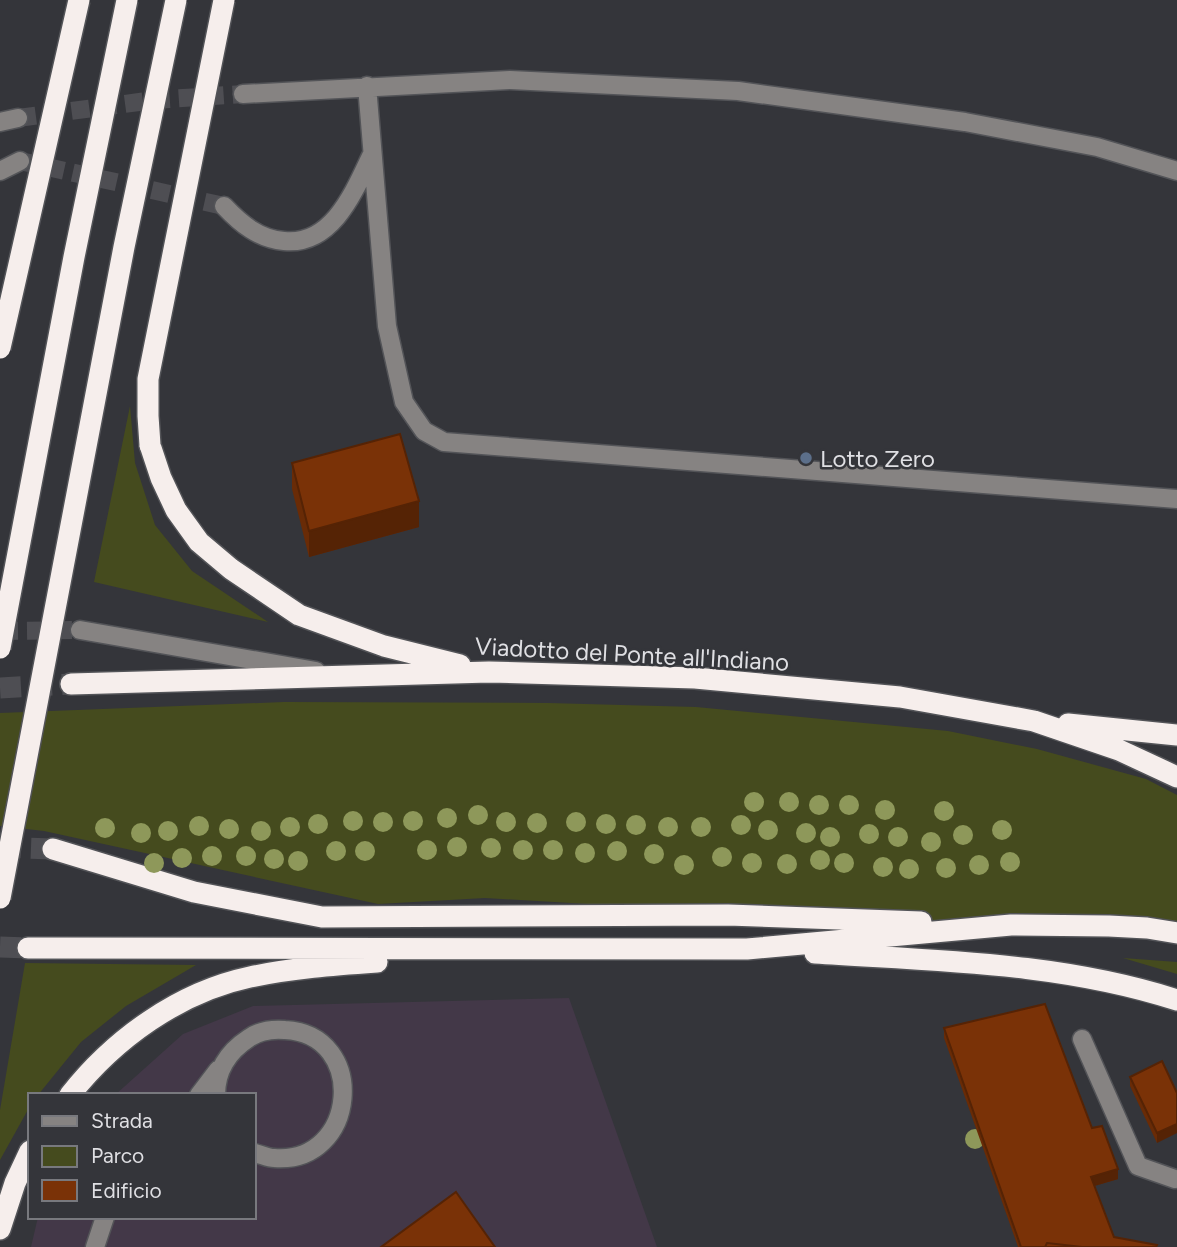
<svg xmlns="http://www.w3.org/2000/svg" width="1177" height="1247" font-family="Figtree,sans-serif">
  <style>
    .commercial { fill: #433848 }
    .green { fill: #454b1e }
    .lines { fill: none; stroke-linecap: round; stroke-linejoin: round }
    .minor-tunnel { stroke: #4e4e53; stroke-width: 18; stroke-dasharray: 18 9; stroke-linecap: butt }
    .highway-tunnel { stroke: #4e4e53; stroke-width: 21; stroke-dasharray: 21 10; stroke-linecap: butt }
    .minor-casing { stroke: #535458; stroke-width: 21 }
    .highway-casing { stroke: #535458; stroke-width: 24 }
    .minor { stroke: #868382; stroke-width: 18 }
    .highway { stroke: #f6eeec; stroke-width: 21 }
    .highway-bridge-casing { stroke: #535458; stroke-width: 24; stroke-linecap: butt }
    .highway-bridge { stroke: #f6eeec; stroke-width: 21 }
    .tree { fill: #8e985a }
    .wall { fill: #692b06 }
    .shaded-wall { fill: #552305 }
    .building { fill: #7a3207; stroke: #552305; stroke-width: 2 }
    .service-dot { fill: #5c6f8a; stroke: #34353a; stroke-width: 2.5 }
    .labels { text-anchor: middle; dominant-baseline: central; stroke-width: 5; stroke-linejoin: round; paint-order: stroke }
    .poi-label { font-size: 24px; fill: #dfdfe3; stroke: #34353a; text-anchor: start }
    .street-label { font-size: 24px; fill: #dfdfe3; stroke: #34353a }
  </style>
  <rect width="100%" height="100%" fill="#34353a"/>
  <path class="commercial" d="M569 998 657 1247H31L38 1217H254V1095H115L183 1034 253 1006Z"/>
  <path class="green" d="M130 406 135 463 155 525 192 571 268 622 94 582Z
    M284 702 548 703 696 707 948 731 1037 749 1146 779 1177 795V922L1102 918 926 924 485 898 378 904 44 831 0 826V713Z
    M1123 958 1177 962V974Z
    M25 963 196 965 126 1006 81 1042 38 1095H30V1106L0 1160V1110Z"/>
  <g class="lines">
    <path class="minor-tunnel" d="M18 118 154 100 243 94
      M20 161 224 206
      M0 631 80 630"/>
    <path class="highway-tunnel" d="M0 688 71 684
      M0 847 53 849
      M0 947 28 948"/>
    <g class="minor-casing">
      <path id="minor" d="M367 86 387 326 404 402 424 431 444 442 1177 499
        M243 94 510 80 738 91 965 122 1097 147 1177 171
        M0 122 18 118
        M0 171 20 161
        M224 206C241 224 259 239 284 241 332 246 354 192 371 156
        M80 630 316 671
        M1082 1039 1138 1166 1175 1179
        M199 1095 218 1070
        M216 1095C216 1070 229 1051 249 1038 259 1031 273 1029 285 1030 369 1034 358 1165 274 1158 268 1158 260 1154 254 1153
        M95 1247 105 1217"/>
    </g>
    <g class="highway-casing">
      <path id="highway" d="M150 445 161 478 176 510 199 542 231 569 299 615 384 646 460 665
        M71 684 489 672 695 678 900 697 1034 721 1119 750 1177 777
        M1068 724 1177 735
        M53 849 194 892 322 917 728 915 921 922
        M28 948 747 949 1011 925 1109 926 1147 928 1177 933
        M815 953C936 961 1060 962 1177 1000
        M70 1095C114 1039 179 992 250 977 292 968 334 965 377 962
        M0 1229 15 1183 30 1151"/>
    </g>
    <use href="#minor" class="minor"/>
    <use href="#highway" class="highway"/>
    <g class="highway-bridge-casing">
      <path id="highway-bridge" d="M0 348 79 0
        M150 445 148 416V379L224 0
        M0 648 74 257 127 0
        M0 898 124 247 176 0"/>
    </g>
    <use href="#highway-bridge" class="highway-bridge"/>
  </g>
  <g class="tree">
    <circle cx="754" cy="802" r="10"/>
    <circle cx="789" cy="802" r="10"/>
    <circle cx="819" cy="805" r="10"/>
    <circle cx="849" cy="805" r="10"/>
    <circle cx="885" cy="810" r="10"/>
    <circle cx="944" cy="811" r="10"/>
    <circle cx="478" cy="815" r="10"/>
    <circle cx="447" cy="818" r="10"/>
    <circle cx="353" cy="821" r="10"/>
    <circle cx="413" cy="821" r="10"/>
    <circle cx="383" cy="822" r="10"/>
    <circle cx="506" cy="822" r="10"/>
    <circle cx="576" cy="822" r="10"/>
    <circle cx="537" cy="823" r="10"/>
    <circle cx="318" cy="824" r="10"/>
    <circle cx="606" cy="824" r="10"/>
    <circle cx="636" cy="825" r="10"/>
    <circle cx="741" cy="825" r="10"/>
    <circle cx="199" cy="826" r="10"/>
    <circle cx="290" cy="827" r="10"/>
    <circle cx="668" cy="827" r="10"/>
    <circle cx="701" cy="827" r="10"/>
    <circle cx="105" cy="828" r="10"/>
    <circle cx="229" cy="829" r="10"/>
    <circle cx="768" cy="830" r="10"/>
    <circle cx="1002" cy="830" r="10"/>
    <circle cx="168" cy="831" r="10"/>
    <circle cx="261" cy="831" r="10"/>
    <circle cx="141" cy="833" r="10"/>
    <circle cx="806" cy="833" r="10"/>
    <circle cx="869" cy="834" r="10"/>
    <circle cx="963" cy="835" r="10"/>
    <circle cx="830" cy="837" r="10"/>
    <circle cx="898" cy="837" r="10"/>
    <circle cx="931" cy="842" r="10"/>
    <circle cx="457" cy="847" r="10"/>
    <circle cx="491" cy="848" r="10"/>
    <circle cx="427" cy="850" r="10"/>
    <circle cx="523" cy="850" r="10"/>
    <circle cx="553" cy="850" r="10"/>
    <circle cx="336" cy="851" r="10"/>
    <circle cx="365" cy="851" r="10"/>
    <circle cx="617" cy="851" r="10"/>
    <circle cx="585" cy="853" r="10"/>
    <circle cx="654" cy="854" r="10"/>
    <circle cx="212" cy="856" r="10"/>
    <circle cx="246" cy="856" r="10"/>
    <circle cx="722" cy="857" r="10"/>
    <circle cx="182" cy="858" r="10"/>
    <circle cx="274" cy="859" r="10"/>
    <circle cx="820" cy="860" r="10"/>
    <circle cx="298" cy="861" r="10"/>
    <circle cx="1010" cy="862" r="10"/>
    <circle cx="154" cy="863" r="10"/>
    <circle cx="752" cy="863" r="10"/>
    <circle cx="844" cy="863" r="10"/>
    <circle cx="787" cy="864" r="10"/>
    <circle cx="684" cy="865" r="10"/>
    <circle cx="979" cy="865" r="10"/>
    <circle cx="883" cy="867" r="10"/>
    <circle cx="946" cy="868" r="10"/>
    <circle cx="909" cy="869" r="10"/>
    <circle cx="975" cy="1139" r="10"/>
  </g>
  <path class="wall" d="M292 463 419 527 309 557 292 489Z
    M944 1028 1092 1128 1118 1179 1094 1186 1114 1237 1157 1247H1018L944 1038Z
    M1162 1061 1157 1143 1130 1086V1077Z"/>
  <path class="shaded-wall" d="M419 501V527L309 557V531Z
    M1177 1124V1133L1157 1143V1133Z
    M1118 1169V1179L1091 1187V1177Z"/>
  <path class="building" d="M400 434 419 501 309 531 292 463Z
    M1045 1004 1092 1128 1102 1126 1118 1169 1091 1177 1114 1237 1157 1245 1156 1247H1082L1047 1243 1045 1247H1021L944 1028Z
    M1162 1061 1177 1093V1124L1157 1133 1130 1077Z
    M456 1192 495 1247H381Z
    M1047 1243 1082 1247H1045Z"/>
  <circle class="service-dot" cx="806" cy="458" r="7"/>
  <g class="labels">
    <g class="poi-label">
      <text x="820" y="458">Lotto Zero</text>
    </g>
    <g class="street-label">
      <text transform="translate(632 654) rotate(3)">Viadotto del Ponte all'Indiano</text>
    </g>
  </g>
  <rect x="28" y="1093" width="228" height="126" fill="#34353a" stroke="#78797e" stroke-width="2"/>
  <rect x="42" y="1116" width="35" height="10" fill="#868382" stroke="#78797e" stroke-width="2"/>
  <text x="91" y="1128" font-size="21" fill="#dfdfe3">Strada</text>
  <rect x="42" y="1146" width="35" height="21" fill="#454b1e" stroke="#78797e" stroke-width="2"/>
  <text x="91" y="1163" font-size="21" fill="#dfdfe3">Parco</text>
  <rect x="42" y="1180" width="35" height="21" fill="#7a3207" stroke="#78797e" stroke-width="2"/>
  <text x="91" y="1198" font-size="21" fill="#dfdfe3">Edificio</text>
</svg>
